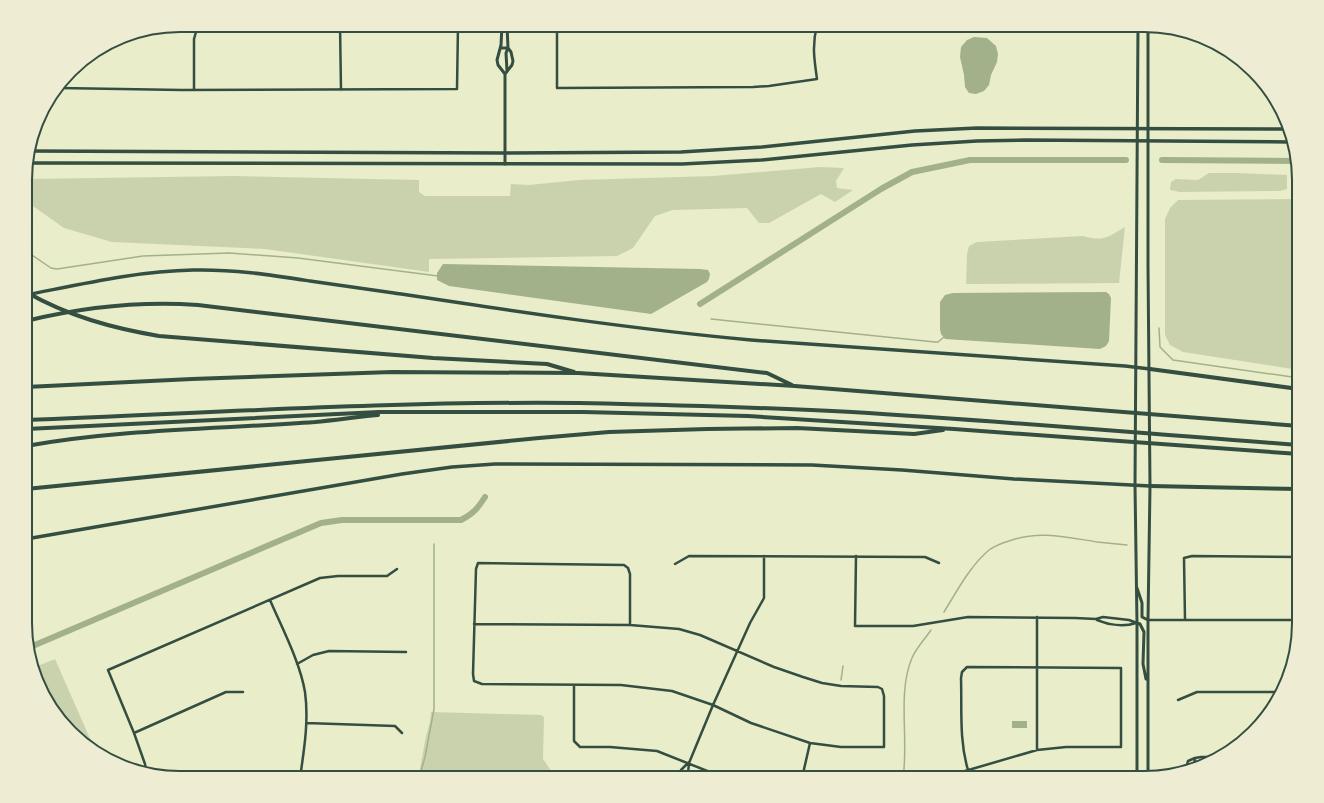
<svg xmlns="http://www.w3.org/2000/svg" width="1324" height="803" font-family="Quicksand,sans-serif">
  <style>
    .green { fill: #cad2ad }
    .water { fill: #a3b18a }
    .lines { fill: none; stroke-linecap: round; stroke-linejoin: round }
    .stream { stroke: #a3b18a; stroke-width: 1.5 }
    .canal { stroke: #a3b18a; stroke-width: 6 }
    .minor { stroke: #344e41; stroke-width: 2.5 }
    .tertiary { stroke: #344e41; stroke-width: 3 }
    .secondary { stroke: #344e41; stroke-width: 3 }
    .primary { stroke: #344e41; stroke-width: 3.5 }
    .motorway { stroke: #344e41; stroke-width: 4 }
    .rim { fill: none; stroke: #344e41; stroke-width: 2 }
  </style>
  <rect width="100%" height="100%" fill="#e9edc9"/>
  <path class="green" d="M820 167 844 168 836 181 837 188 853 190 835 202 821 194 769 223H759L747 208 673 210 655 216 633 248 617 256 429 259V272L265 249 112 242 64 228 30 204 29 179 233 176 419 180V192L425 196H510L511 184 529 185 579 180 713 176Z
    M1209 173H1237L1287 175V189L1280 191 1180 192 1170 190 1171 182 1176 179 1198 180Z
    M1299 199V370L1183 352 1170 345 1165 335V219L1170 208 1178 200Z
    M1125 227 1119 283 966 284 967 254 969 246 977 242 1083 236C1103 242 1108 237 1125 227Z
    M55 659 95 750 51 709 35 667Z
    M431 712 541 715 544 717 543 759 556 778H417L419 774 426 736 430 722Z"/>
  <path class="water" d="M974 37 987 38 996 46 998 54 997 62 991 75 989 85 984 91 976 94 969 93 965 87 964 75 960 57 961 47 967 40Z
    M443 264 700 269 708 270 710 274 709 279 707 282 651 314 449 286 437 280V273Z
    M1106 292 1109 294 1111 298 1109 341 1106 346 1100 349 945 339 941 334 940 329V302L945 295 953 293Z
    M1012 721H1027V728H1012Z"/>
  <g class="lines">
    <path class="stream" d="M26 251 51 268 57 269 143 256 229 253 298 258 438 276
      M711 319 935 342H938L944 337
      M1159 328 1160 347 1173 360 1299 378
      M944 612C957 591 970 566 989 550 995 546 1002 543 1009 541 1038 530 1066 537 1097 542 1107 543 1117 544 1127 545
      M841 680 843 666
      M419 778 425 757 434 709V544
      M903 778C909 740 897 693 912 658 916 648 925 639 931 630"/>
    <path class="canal" d="M1162 160 1296 161
      M700 304 881 189 912 172 970 160H1126
      M28 648 321 523 342 520H461C473 514 478 508 485 497"/>
    <path class="minor" d="M340 25 341 90
      M557 25V88L753 87 769 86 817 79C814 58 812 45 817 25
      M59 88 182 90 457 89 458 25
      M194 90V39L198 25
      M856 556 855 626H913L968 617 1075 618 1096 619 1103 617 1129 620 1137 623
      M675 564 689 556 925 557 939 563
      M270 600C282 628 300 662 305 692 309 721 304 750 300 778
      M1097 620C1109 625 1124 627 1136 623
      M1148 620H1299
      M1185 620 1184 558 1192 556 1299 557
      M474 624 630 625 679 629 700 635 774 667 803 677 822 683 841 686 878 687 882 689 884 696V747H841L810 743 751 723 713 705 672 691 621 685 482 684 474 681 473 674 476 569 478 563 624 565 628 568 630 574V625
      M297 664 313 655 329 651 406 652
      M574 686V741L580 747H610L657 751 725 778
      M1178 700 1197 692H1281
      M306 723 395 726 402 733
      M134 733 226 692H243
      M1037 750V617
      M1194 766 1195 759
      M1186 768 1188 761 1195 758 1201 757H1221
      M147 774 145 764 134 733 108 670 320 578 338 576H387L397 569
      M228 778 232 774
      M677 778 681 770 688 763
      M685 778 688 773 689 763 713 705 750 623 764 598V556
      M802 778 810 743
      M941 778 1037 750 1066 747H1121V668L967 667 962 672 961 678C962 709 959 740 968 770"/>
    <path class="tertiary" d="M502 25 501 45 497 60 498 65 505 74
      M501 48H508L506 53 507 71
      M505 164V74L512 65 513 61 511 52 508 48 507 25"/>
    <path class="secondary" d="M1137 588 1142 603V617L1148 620
      M1137 623 1140 624 1144 632 1143 664 1146 679
      M1137 778V623L1135 485 1138 25
      M1148 778V620L1150 486 1148 267V25"/>
    <path class="primary" d="M29 151 505 153 681 152 762 147 915 131 977 128 1286 129
      M26 163 682 164 761 160 912 145 977 141 1026 140 1290 142
      M26 295C82 284 137 271 193 270 233 269 271 275 310 281 338 285 366 289 394 293 513 311 631 329 751 340L1125 366 1150 369
      M26 539 402 474 452 467 495 464 812 465 902 470 1014 479 1150 486"/>
    <path class="motorway" d="M26 292C68 316 112 328 159 336L433 358 547 364 574 372
      M26 321C83 307 140 301 198 305L767 373 792 385
      M1150 369 1299 389
      M26 387 192 379 392 372 578 373 795 386 1299 426
      M26 420C210 413 393 401 577 403 668 405 760 407 852 412 1001 421 1150 434 1299 445
      M26 429 379 412H583L748 416 954 429 1299 454
      M26 446C121 429 219 429 315 422 336 420 357 417 378 415
      M1150 486 1299 489
      M26 489 539 438 609 432 707 429 797 428 914 434 943 430"/>
  </g>
  <path d="M0 0H1324V803H0ZM180 32H1144A148 148 0 0 1 1292 180V623A148 148 0 0 1 1144 771H180A148 148 0 0 1 32 623V180A148 148 0 0 1 180 32Z" fill="#eeecd3" fill-rule="evenodd"/>
  <path class="rim" d="M180 32H1144A148 148 0 0 1 1292 180V623A148 148 0 0 1 1144 771H180A148 148 0 0 1 32 623V180A148 148 0 0 1 180 32Z"/>
</svg>
